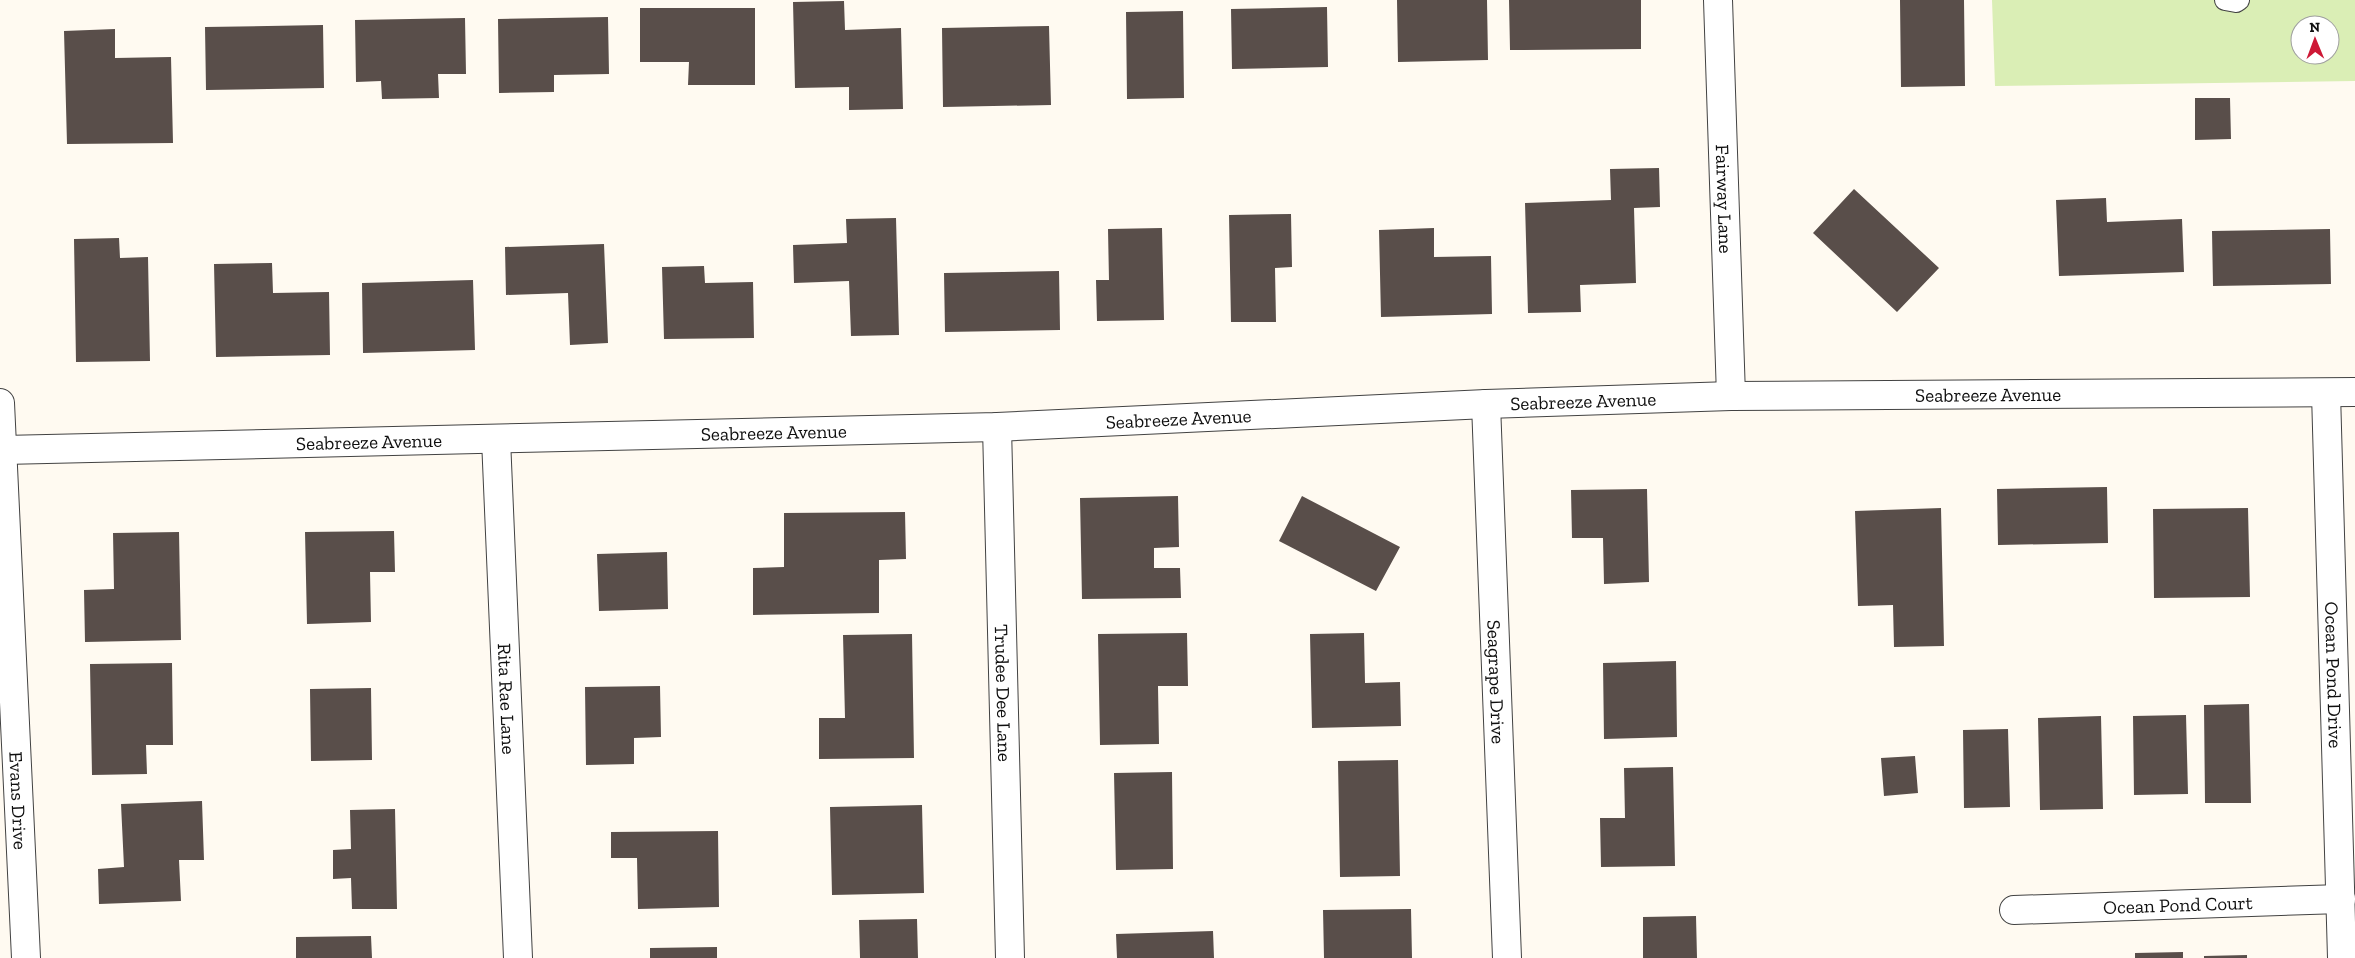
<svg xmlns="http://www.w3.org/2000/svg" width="2355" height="958" font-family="'Zilla Slab',serif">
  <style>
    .green { fill: #daeeb5; fill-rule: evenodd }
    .building { fill: #594e4a }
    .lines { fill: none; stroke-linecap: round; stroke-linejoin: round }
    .service-casing { stroke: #424242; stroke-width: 22 }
    .minor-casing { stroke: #424242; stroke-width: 30 }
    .service { stroke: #fff; stroke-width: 20 }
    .minor { stroke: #fff; stroke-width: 28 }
    .labels { text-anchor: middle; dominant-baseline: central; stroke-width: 5; stroke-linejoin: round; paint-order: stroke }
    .street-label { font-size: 19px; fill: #0f0f0f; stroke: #fff }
  </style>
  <rect width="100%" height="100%" fill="#fffaf1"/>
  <path class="green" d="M1992 0H2355V81L1995 86ZM2300 25H2330V55H2300Z"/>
  <path class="building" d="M1397 0H1487L1488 60 1398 62Z
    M1509 0H1641V49L1510 50Z
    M1900 0H1964L1965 86 1901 87Z
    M844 1 845 30 901 28 903 109 849 110V87L795 88 793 2Z
    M1327 7 1328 67 1232 69 1231 9Z
    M640 8H755V85H688L689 62H640Z
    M1183 11 1184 98 1127 99 1126 12Z
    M608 17 609 74 554 75V92L499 93 498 19Z
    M465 18 466 74H438L439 98 382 99 381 81 356 82 355 20Z
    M323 25 324 88 206 90 205 27Z
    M1049 26 1051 105 943 107 942 28Z
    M115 29V58L171 57 173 143 67 144 64 31Z
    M2195 98H2230L2231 139 2195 140Z
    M1659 168 1660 207 1634 208 1636 283 1580 285 1581 312 1528 313 1525 203 1611 200 1610 169Z
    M1854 189 1939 268 1897 312 1813 233Z
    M2106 198 2107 222 2182 219 2184 272 2059 276 2056 200Z
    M1291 214 1292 267 1275 268 1276 322H1231L1229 215Z
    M896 218 899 335 851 336 849 281 794 283 793 245 847 243 846 219Z
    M1162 228 1164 320 1097 321 1096 280H1109L1108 229Z
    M1434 228V257L1491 256 1492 314 1381 317 1379 230Z
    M2330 229 2331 284 2213 286 2212 231Z
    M119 238 120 258 148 257 150 361 76 362 74 239Z
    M604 244 608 343 570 345 568 293 506 295 505 247Z
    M272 263 273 293 329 292 330 355 216 357 214 264Z
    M704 266 705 283 753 282 754 338 664 339 662 267Z
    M1059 271 1060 330 945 332 944 273Z
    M473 280 475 350 363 353 362 283Z
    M2107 487 2108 543 1998 545 1997 489Z
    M1647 489 1649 582 1604 584 1603 538H1572L1571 490Z
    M1178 496 1179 547 1154 548V568H1180L1181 598 1082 599 1080 498Z
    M1302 496 1400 547 1376 591 1279 541Z
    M1941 508 1944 646 1894 647 1893 605 1858 606 1855 511Z
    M2248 508 2250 597 2154 598 2153 509Z
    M905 512 906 559 879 560V613L753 615V568L784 567V513Z
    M394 531 395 572H370L371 622 307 624 305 532Z
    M179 532 181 640 85 642 84 590 114 589 113 533Z
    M667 552 668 609 599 611 597 554Z
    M1187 633 1188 686H1158L1159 744 1100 745 1098 634Z
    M1364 633 1365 683 1400 682 1401 726 1312 728 1310 634Z
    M912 634 914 758 819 759V718H845L843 635Z
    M1676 661 1677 737 1604 739 1603 663Z
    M172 663 173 745H146L147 774 92 775 90 664Z
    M660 686 661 737 634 738V764L586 765 585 687Z
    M371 688 372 760 311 761 310 689Z
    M2249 704 2251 803H2205L2204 705Z
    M2186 715 2188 794 2134 795 2133 716Z
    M2101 716 2103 809 2040 810 2038 718Z
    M2008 729 2010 807 1964 808 1963 730Z
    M1915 756 1918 793 1884 796 1881 758Z
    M1398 760 1400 876 1340 877 1338 761Z
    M1673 767 1675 866 1601 867 1600 818H1625L1624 768Z
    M1172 772 1173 869 1116 870 1114 773Z
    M202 801 204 860H179L181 901 99 904 98 869 124 867 121 804Z
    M922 805 924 893 832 895 830 807Z
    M395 809 397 909H352L351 878 333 879V850L351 849 350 810Z
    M718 831 719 907 638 909 637 858H611V832Z
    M1411 909 1412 958H1324L1323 910Z
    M1696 916 1697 958H1643V917Z
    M917 919 918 958H860L859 920Z
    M1213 931 1214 958H1117L1116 934Z
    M371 936 372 958H296V937Z
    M717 947V958H650V948Z
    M2183 952V958H2135V953Z
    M2247 955V958H2204V956Z"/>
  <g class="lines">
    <g class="service-casing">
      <path id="service" d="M2225 0 2236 2 2239 0"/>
    </g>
    <g class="minor-casing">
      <g id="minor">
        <path id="s1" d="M1718 0 1731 396"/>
        <path id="s2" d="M2326 393 2342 958"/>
        <path id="s3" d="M0 403 26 958"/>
        <path id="s4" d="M1486 404 1507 958"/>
        <path id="s5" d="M997 427 1010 958"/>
        <path id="s6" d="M496 439 518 958"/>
        <path id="s7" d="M3 450 997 427 1486 404 1731 396 2355 392"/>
        <path id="s8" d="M2014 910 2341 899"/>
      </g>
    </g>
    <use href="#service" class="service"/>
    <use href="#minor" class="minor"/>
  </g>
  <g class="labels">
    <g class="street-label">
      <text stroke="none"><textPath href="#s1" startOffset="199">Fairway Lane</textPath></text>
      <text stroke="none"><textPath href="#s7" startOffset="1986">Seabreeze Avenue</textPath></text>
      <text stroke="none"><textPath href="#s7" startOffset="1581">Seabreeze Avenue</textPath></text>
      <text stroke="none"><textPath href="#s7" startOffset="1176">Seabreeze Avenue</textPath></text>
      <text stroke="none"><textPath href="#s7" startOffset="771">Seabreeze Avenue</textPath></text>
      <text stroke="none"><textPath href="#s7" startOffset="366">Seabreeze Avenue</textPath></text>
      <text stroke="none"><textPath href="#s2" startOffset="282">Ocean Pond Drive</textPath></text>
      <text stroke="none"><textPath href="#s4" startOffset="278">Seagrape Drive</textPath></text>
      <text stroke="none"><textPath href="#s5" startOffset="266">Trudee Dee Lane</textPath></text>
      <text stroke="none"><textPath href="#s6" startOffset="260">Rita Rae Lane</textPath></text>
      <text stroke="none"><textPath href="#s3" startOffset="398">Evans Drive</textPath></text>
      <text stroke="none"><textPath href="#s8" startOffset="164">Ocean Pond Court</textPath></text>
    </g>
  </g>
  <g transform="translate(2315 40) rotate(359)"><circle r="24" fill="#ffffff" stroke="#9f9f9f"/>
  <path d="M0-4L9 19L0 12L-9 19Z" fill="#ce1836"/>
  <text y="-8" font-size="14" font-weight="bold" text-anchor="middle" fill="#0f0f0f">N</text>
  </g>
</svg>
